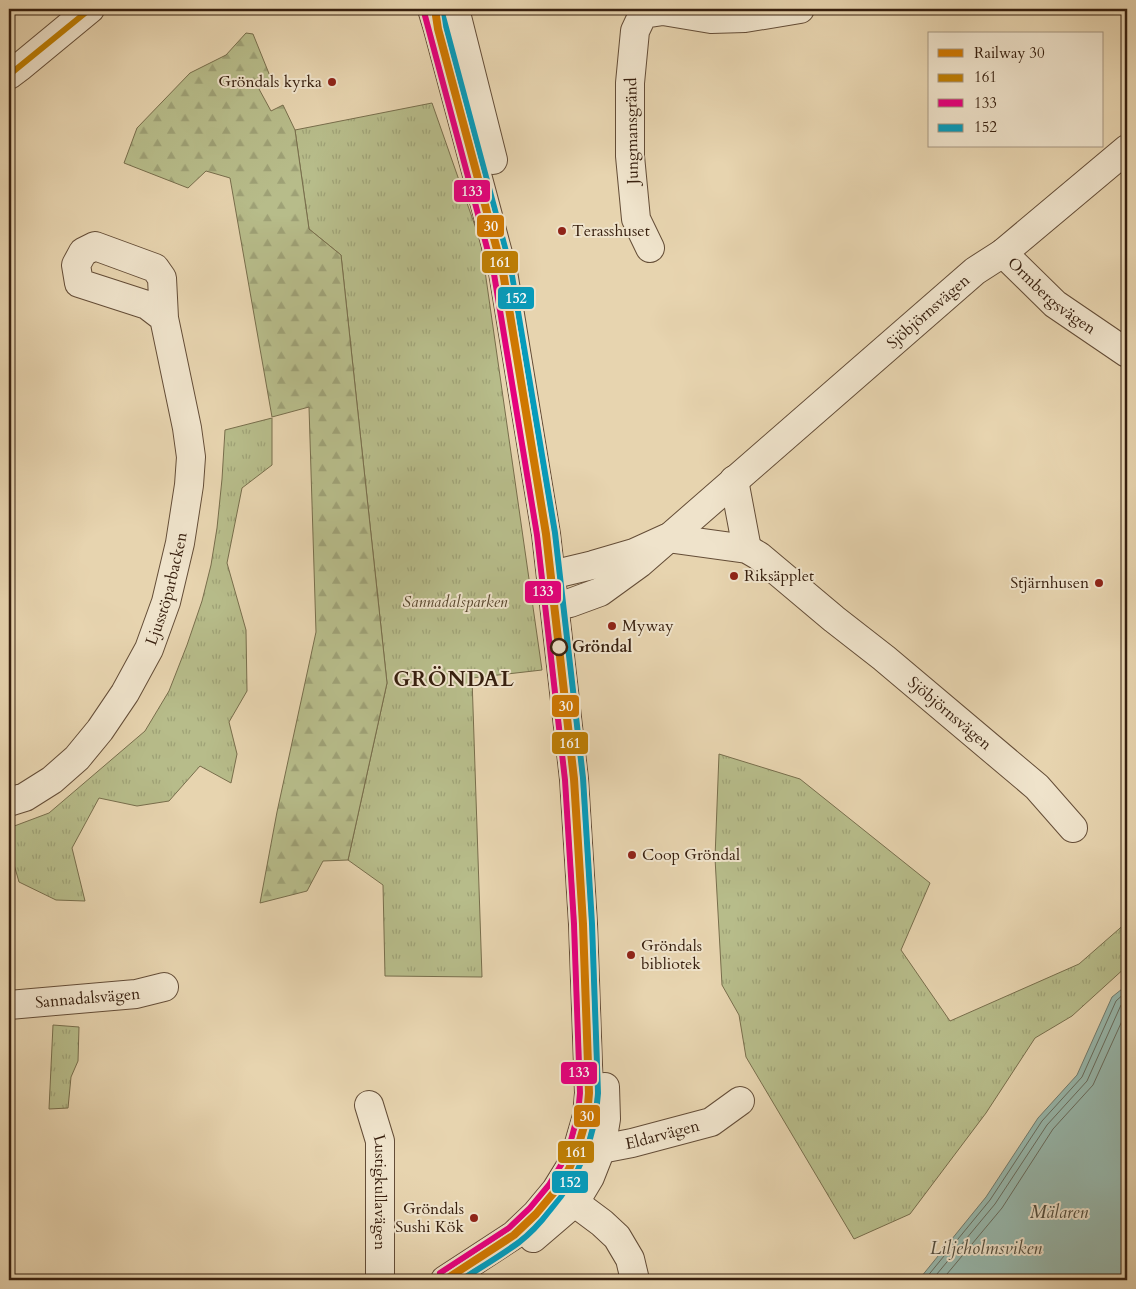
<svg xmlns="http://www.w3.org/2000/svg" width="1136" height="1289" font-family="Cardo,serif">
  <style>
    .grass { fill: url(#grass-tufts); stroke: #786e4c }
    .forest { fill: url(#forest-firs); stroke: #786e4c }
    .water { fill: #97b8ad; stroke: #717b6e }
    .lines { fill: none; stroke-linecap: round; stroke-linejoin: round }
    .shore { stroke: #686c5e; stroke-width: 1 }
    .minor-casing { stroke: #644d37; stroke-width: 30 }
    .minor { stroke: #efe3cb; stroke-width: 28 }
    .bus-1-casing { stroke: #efe3cb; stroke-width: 10 }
    .bus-2-casing { stroke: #efe3cb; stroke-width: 10 }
    .bus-3-casing { stroke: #efe3cb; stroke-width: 10 }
    .bus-1 { stroke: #be7e04; stroke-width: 6 }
    .bus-2 { stroke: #e5007d; stroke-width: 6 }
    .bus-3 { stroke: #069bbb; stroke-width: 6 }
    .rail-1-casing { stroke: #efe3cb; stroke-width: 11 }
    .rail-1 { stroke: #cf7801; stroke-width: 8 }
    .poi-dot { fill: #8f2418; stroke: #efe3cb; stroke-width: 2 }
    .stop-dot { fill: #efe3cb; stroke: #38200f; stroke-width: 2.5 }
    .labels { text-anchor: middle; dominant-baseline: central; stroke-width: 4; stroke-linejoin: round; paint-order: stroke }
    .poi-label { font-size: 16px; fill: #38200f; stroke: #efe3cb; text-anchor: start }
    .street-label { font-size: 16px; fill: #38200f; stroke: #efe3cb }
    .park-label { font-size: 16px; font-style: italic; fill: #58472e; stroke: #efe3cb }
    .stop-label { font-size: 16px; font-weight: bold; fill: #38200f; stroke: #efe3cb; text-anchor: start }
    .water-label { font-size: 18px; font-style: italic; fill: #544e3e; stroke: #efe3cb }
    .district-label { font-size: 21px; font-weight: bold; letter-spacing: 1px; fill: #38200f; stroke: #efe3cb }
    .line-badge { stroke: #efe3cb; stroke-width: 2 }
    .badge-label { font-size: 14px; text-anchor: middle; font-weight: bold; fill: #fff }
  </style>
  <defs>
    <pattern id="grass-tufts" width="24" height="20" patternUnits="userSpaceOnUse" patternTransform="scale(1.25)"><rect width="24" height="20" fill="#b7bc8a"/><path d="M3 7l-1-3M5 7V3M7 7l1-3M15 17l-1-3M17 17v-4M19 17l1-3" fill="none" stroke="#9ea176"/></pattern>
    <pattern id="forest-firs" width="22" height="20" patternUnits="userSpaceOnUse" patternTransform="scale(1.25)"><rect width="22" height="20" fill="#b7bc8a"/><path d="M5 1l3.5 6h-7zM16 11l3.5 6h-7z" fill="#9ea176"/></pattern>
  </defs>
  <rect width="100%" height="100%" fill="#e7d4af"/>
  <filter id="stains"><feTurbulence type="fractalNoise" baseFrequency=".004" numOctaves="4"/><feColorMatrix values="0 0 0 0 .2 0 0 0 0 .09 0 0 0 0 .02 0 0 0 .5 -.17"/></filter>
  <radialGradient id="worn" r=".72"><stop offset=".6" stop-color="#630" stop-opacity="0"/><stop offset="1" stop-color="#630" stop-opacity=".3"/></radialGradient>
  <path class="grass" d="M432 103 481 243 542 670 472 678 482 977 385 976 383 885 348 860 387 683 341 255 309 229 295 130Z
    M272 418V465L242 488 227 563 246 630 247 691 229 722 237 754 231 783 200 766 169 801 137 806 99 798 72 848 85 901 56 900 19 882 9 847V828L49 813 145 731 169 691 187 645 202 601 211 565 217 528 222 479 225 430Z
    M719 754 800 779 930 883 901 950 950 1021 1079 964 1127 922V966L1072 1016 1035 1038 986 1113 910 1214 854 1239 746 1057 739 1015 722 985 715 858Z
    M53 1025 79 1027 78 1061 71 1077 68 1108 49 1109Z"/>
  <path class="forest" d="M246 33 253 34 272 81 259 89 271 111 283 105 295 130 309 229 341 255 387 683 348 860 323 861 307 891 260 903 277 812 316 632 309 407 272 417 230 178 206 171 188 188 124 163 137 128 190 73 226 55Z"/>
  <path class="water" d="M1127 985V1280H921V1277L986 1197 1038 1118 1077 1075 1112 997Z"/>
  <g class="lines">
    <path class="shore" d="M925 1280 926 1278 990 1200 1042 1121 1082 1077 1116 1001 1127 991
      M932 1280 995 1204 1047 1125 1087 1081 1121 1005 1127 1000
      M942 1280 1002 1208 1053 1129 1093 1085 1127 1010"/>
    <g class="minor-casing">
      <g id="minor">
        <path d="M432 9 438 29 503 272 546 534 574 779 583 924 589 1093 587 1116 578 1147 569 1169 556 1190 536 1214 514 1235 445 1280"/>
        <path d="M455 9 493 160"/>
        <path d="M9 75 21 66 90 9"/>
        <path d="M650 248 636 219 630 156V83L635 31 643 14 663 11 711 19 745 18 800 9"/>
        <path id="s1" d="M1003 253 1055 304 1127 353"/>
        <path d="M734 480 747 549"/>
        <path id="s2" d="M551 575 593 565 634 553 667 538 747 549 759 556 834 619 884 658 1037 787 1073 828"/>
        <path id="s3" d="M555 606 570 603 600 592 640 563 975 271 1003 253 1127 149"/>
        <path id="s4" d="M9 802 25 797 52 780 77 758 100 730 125 693 149 649 166 602 180 543 189 485 191 457 187 428 164 318 162 278 155 268 95 246 83 252 76 265 79 283 147 305 164 318"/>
        <path id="s5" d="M9 1005 136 994 164 987"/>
        <path id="s6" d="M369 1105 380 1141V1280"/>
        <path id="s7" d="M584 1148 601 1149 632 1143 711 1122 740 1101"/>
        <path d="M559 1191 602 1223 617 1237 630 1259 635 1280"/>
        <path d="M533 1238 575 1202 590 1177 601 1149 606 1119 605 1087"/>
      </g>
    </g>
    <use href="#minor" class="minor"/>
    <g class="bus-1-casing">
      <path id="bus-1" d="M432 9 503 272 546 534 574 779 583 924 589 1093 587 1116 578 1147 569 1169 556 1190 536 1214 514 1235 445 1280
        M9 75 90 9"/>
    </g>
    <g class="bus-2-casing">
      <path id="bus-2" d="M424 12 494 274 537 535 565 780 574 924 580 1093 578 1114 570 1144 561 1165 549 1185 530 1208 509 1228 440 1273"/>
    </g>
    <g class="bus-3-casing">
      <path id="bus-3" d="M441 9 511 270 555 533 583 778 592 924 598 1093C595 1139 580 1175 550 1210 541 1222 530 1234 518 1243 500 1256 480 1268 461 1280"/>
    </g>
    <use href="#bus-1" class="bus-1"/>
    <use href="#bus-2" class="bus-2"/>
    <use href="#bus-3" class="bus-3"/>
    <g class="rail-1-casing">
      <path id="rail-1" d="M435 9 438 29 503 272 546 534 574 779 583 924 589 1093 587 1116 578 1147 569 1169 556 1190 536 1214 514 1235 445 1280"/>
    </g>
    <use href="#rail-1" class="rail-1"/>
  </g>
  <g class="poi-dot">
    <circle cx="332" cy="82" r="5"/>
    <circle cx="562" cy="231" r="5"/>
    <circle cx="734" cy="576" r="5"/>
    <circle cx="1099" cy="583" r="5"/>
    <circle cx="612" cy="626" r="5"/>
    <circle cx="632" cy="855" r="5"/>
    <circle cx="631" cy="955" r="5"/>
    <circle cx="474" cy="1218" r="5"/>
  </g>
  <circle class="stop-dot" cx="559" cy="647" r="8"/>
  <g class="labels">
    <g class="poi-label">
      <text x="322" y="82" text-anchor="end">Gröndals kyrka</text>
      <text x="572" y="231">Terasshuset</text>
      <text x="744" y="576">Riksäpplet</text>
      <text x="1089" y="583" text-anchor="end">Stjärnhusen</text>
      <text x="622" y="626">Myway</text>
      <text x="642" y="855">Coop Gröndal</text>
      <text x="641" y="946">Gröndals<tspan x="641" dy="18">bibliotek</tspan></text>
      <text x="464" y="1209" text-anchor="end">Gröndals<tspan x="464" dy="18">Sushi Kök</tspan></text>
    </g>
    <g class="street-label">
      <text transform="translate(632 131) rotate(-91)">Jungmansgränd</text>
      <text stroke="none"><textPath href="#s1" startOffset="65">Ormbergsvägen</textPath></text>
      <text stroke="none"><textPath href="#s3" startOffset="479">Sjöbjörnsvägen</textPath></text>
      <text stroke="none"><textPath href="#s4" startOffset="276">Ljusstöparbacken</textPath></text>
      <text stroke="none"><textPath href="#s2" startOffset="464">Sjöbjörnsvägen</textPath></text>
      <text stroke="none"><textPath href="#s5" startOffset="79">Sannadalsvägen</textPath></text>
      <text stroke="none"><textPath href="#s7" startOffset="80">Eldarvägen</textPath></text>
      <text stroke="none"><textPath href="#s6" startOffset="89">Lustigkullavägen</textPath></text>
    </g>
    <g class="park-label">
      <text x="455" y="602">Sannadalsparken</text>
    </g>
    <g class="stop-label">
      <text x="572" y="647">Gröndal</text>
    </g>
    <g class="water-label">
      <text x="1059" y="1212">Mälaren</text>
      <text x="986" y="1248">Liljeholmsviken</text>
    </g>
    <g class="district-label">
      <text x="454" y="679">GRÖNDAL</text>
    </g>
  </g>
  <g class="line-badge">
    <rect x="453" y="179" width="38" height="24" rx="5" fill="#e5007d"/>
    <rect x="476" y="214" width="29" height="24" rx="5" fill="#cf7801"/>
    <rect x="481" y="250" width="38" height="24" rx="5" fill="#be7e04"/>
    <rect x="497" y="286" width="38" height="24" rx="5" fill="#069bbb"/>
    <rect x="524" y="580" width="38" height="24" rx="5" fill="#e5007d"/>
    <rect x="551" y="694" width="29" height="24" rx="5" fill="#cf7801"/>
    <rect x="551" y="731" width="38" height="24" rx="5" fill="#be7e04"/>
    <rect x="560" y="1061" width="38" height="24" rx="5" fill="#e5007d"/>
    <rect x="573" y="1104" width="28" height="24" rx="5" fill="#cf7801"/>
    <rect x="557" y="1140" width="38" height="24" rx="5" fill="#be7e04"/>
    <rect x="551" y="1170" width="38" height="24" rx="5" fill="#069bbb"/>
  </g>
  <g class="badge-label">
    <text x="472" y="196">133</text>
    <text x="491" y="231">30</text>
    <text x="500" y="267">161</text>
    <text x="516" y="303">152</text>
    <text x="543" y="596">133</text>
    <text x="566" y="711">30</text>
    <text x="570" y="748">161</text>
    <text x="579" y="1077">133</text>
    <text x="587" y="1121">30</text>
    <text x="576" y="1157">161</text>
    <text x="570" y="1187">152</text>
  </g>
  <rect width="1136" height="1289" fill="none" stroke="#e7d4af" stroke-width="30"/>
  <rect x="10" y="10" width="1116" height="1269" fill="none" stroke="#38200f" stroke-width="2.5"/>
  <rect x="15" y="15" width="1106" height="1259" fill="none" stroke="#38200f"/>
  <rect x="928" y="32" width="175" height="115" fill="#efe3cb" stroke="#a69580"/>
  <rect x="938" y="49" width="25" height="8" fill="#cf7801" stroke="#a69580"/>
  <text x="974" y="58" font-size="15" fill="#38200f">Railway 30</text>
  <rect x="938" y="74" width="25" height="8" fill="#be7e04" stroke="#a69580"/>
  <text x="974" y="82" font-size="15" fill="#38200f">161</text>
  <rect x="938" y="99" width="25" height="8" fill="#e5007d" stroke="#a69580"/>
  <text x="974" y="108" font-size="15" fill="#38200f">133</text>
  <rect x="938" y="124" width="25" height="8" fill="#069bbb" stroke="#a69580"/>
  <text x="974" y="132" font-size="15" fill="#38200f">152</text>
  <rect width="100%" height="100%" filter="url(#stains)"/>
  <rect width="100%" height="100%" fill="url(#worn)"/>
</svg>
